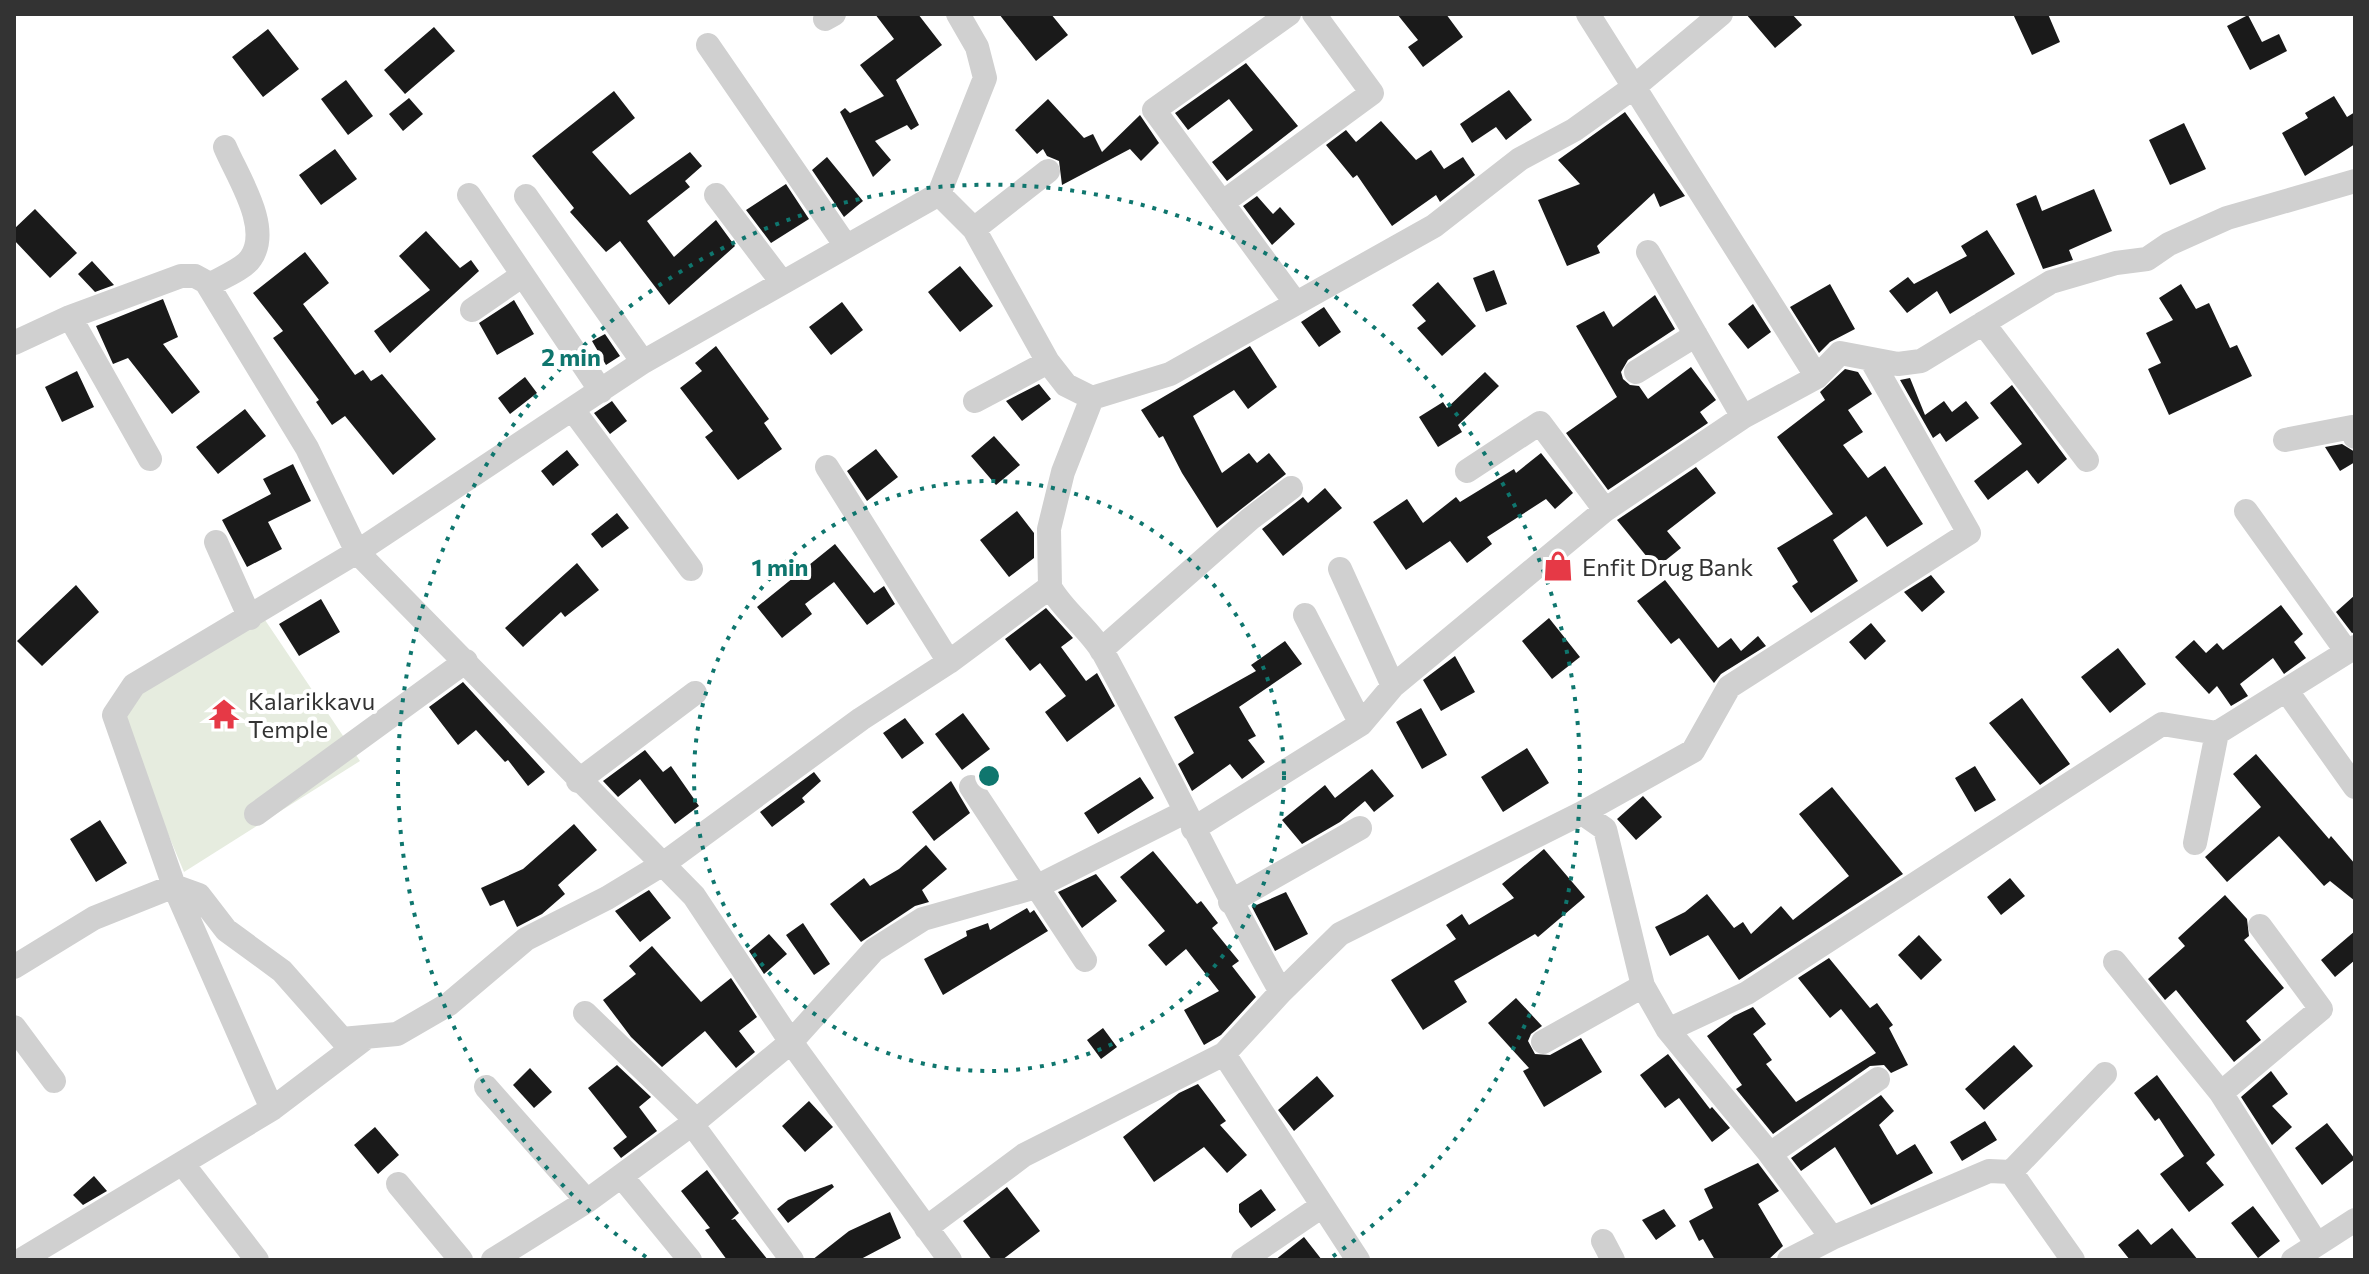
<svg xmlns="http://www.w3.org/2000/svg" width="2369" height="1274" font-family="Commissioner,sans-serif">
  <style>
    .green { fill: #e6ecdf }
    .building { fill: #1a1a1a }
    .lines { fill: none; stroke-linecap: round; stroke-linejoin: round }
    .minor { stroke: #d0d0d0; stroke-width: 24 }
    .ring { fill: none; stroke: #0f766e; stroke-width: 4; stroke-dasharray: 4 8 }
    .labels { text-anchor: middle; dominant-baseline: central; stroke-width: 8; stroke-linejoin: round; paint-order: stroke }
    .poi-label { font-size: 24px; fill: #333; stroke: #fff; text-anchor: start }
    .centre { fill: #0f766e; stroke: #fff; stroke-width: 4 }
    .ring-label { font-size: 24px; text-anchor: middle; font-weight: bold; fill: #0f766e; stroke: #fff; stroke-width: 8; stroke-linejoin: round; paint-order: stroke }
  </style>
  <rect width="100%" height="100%" fill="#fff"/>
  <path class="green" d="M263 617 360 761 184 872 121 722 139 693Z"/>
  <path class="building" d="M875 14H918L942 45 896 80 919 125 911 130 907 125 875 141 891 160 873 177 840 112 845 108 850 113 884 96 860 65 894 39Z
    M999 14H1051L1068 35 1036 61Z
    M1397 14H1446L1463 37 1423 67 1408 47 1418 40Z
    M1746 14H1792L1802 25 1775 48Z
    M2013 14H2048L2060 42 2032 55Z
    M2248 15 2262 42 2279 34 2287 51 2250 70 2227 26Z
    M434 27 455 51 405 94 384 70Z
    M268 29 299 69 263 97 232 57Z
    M1246 63 1298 126 1227 181 1212 162 1253 130 1229 99 1188 130 1175 113Z
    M346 80 373 116 348 135 321 99Z
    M1509 90 1532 120 1506 140 1496 127 1472 143 1460 124Z
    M614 91 635 118 592 152 630 195 690 152 702 166 685 181 690 187 647 221 674 257 716 220 735 246 669 305 620 241 606 252 570 212 574 208 532 156Z
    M2334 96 2347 117 2355 112V144L2305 176 2282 133 2308 118 2305 113Z
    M409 98 423 114 403 131 389 114Z
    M1048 99 1084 138 1093 134 1102 152 1140 115 1159 143 1141 161 1130 149 1062 185 1059 161 1047 156 1043 149 1037 154 1015 130Z
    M1625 112 1685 196 1660 207 1654 193 1597 246 1600 253 1567 266 1538 200 1580 184 1558 160Z
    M1381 121 1416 160 1431 150 1444 169 1463 157 1475 175 1440 202 1436 195 1392 226 1357 175 1353 178 1326 145 1346 130 1356 142Z
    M2184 123 2206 169 2170 185 2149 140Z
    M335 149 357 179 321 205 299 175Z
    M827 157 863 201 844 217 812 170Z
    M786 184 809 219 771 243 746 210Z
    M2094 189 2112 231 2069 250 2073 260 2043 269 2016 204 2036 195 2042 211Z
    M1257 196 1273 214 1280 207 1295 224 1272 245 1243 206Z
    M35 209 77 253 50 278 14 240V229Z
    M1987 230 2015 274 1950 314 1937 291 1907 313 1889 291 1908 277 1914 284 1967 256 1961 246Z
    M426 231 460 268 471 260 479 271 390 353 374 331 430 290 399 256Z
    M305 252 329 283 303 304 355 375 363 370 371 381 382 374 436 439 393 475 345 416 332 425 316 402 319 400 273 338 283 331 253 293Z
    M92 261 114 285 95 292 78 274Z
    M960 266 993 306 960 332 928 292Z
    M1494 270 1507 304 1486 312 1473 278Z
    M1438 282 1476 326 1442 356 1417 328 1426 321 1412 305Z
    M1830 284 1855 329 1830 342 1819 353 1790 307Z
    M2181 284 2196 309 2209 303 2230 348 2237 345 2252 376 2169 415 2148 369 2161 363 2146 333 2173 320 2159 298Z
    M1655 295 1675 329 1628 360 1621 372 1623 379 1630 385 1639 386 1648 399 1691 367 1716 400 1700 412 1708 423 1608 490 1566 433 1617 397 1576 326 1604 311 1613 327Z
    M163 299 178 337 163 344 200 392 172 414 128 358 113 364 96 326Z
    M514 300 534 334 497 355 479 323Z
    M842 302 863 330 831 355 809 327Z
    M1753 304 1771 332 1748 349 1728 324Z
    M1324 307 1341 332 1319 347 1301 322Z
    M605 334 620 356 606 365 592 341Z
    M716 346 769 419 764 423 782 449 738 480 705 437 713 431 680 388 702 371 695 363Z
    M1250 346 1277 387 1248 409 1234 390 1193 416 1222 473 1249 453 1257 463 1269 453 1286 474 1217 528 1182 473 1163 436 1159 438 1141 410Z
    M1845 369 1858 372 1872 394 1848 410 1863 432 1843 445 1868 478 1885 466 1923 524 1887 547 1866 516 1833 540 1858 581 1811 613 1792 586 1798 582 1777 548 1833 514 1777 437 1825 400 1820 392Z
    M77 371 94 407 62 422 45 387Z
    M1485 372 1499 386 1458 425 1462 432 1438 447 1419 417 1443 402 1447 408Z
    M525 377 537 393 510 414 498 398Z
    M1910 378 1925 415 1944 401 1952 412 1966 401 1979 418 1946 442 1940 433 1933 438 1900 380Z
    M1039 384 1051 399 1022 421 1006 401Z
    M2012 385 2067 459 2038 484 2027 470 1988 500 1974 481 2022 444 1990 403Z
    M612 401 627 421 610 434 594 413Z
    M245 409 266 436 218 474 196 447Z
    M994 436 1020 465 996 485 971 456Z
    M2342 444 2355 452V462L2340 471 2325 447Z
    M876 449 898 477 867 501 847 471Z
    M567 450 579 465 553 486 541 471Z
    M1541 453 1573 493 1555 509 1546 499 1487 537 1492 544 1467 563 1450 541 1406 570 1373 522 1407 499 1423 523 1456 497 1460 502 1514 469 1516 473Z
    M293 464 311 501 268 522 282 549 247 567 222 520 271 494 263 479Z
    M1696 467 1716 493 1667 531 1681 548 1656 568 1617 520Z
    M1325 488 1342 508 1283 556 1262 529 1303 497 1308 503Z
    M1017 511 1034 533V558L1009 577 980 540Z
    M617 513 629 528 602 548 591 534Z
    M835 544 874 593 884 586 895 604 867 625 834 582 805 604 812 614 782 638 757 607Z
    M577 563 599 590 565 617 561 612 523 647 505 628Z
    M1931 575 1945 592 1922 612 1904 592Z
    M1665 580 1718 648 1731 638 1741 651 1758 636 1766 646 1721 674 1714 683 1679 638 1671 644 1637 601Z
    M76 585 99 612 42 666 17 641Z
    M2355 595V632L2352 633 2336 612Z
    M321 599 340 632 299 656 279 624Z
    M2281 605 2303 634 2294 642 2306 658 2284 674 2273 658 2240 684 2248 696 2231 706 2217 686 2209 694 2175 657 2194 640 2206 653 2217 643 2223 650Z
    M1046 608 1073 638 1061 647 1086 681 1097 673 1115 706 1067 742 1045 712 1066 696 1040 663 1030 671 1005 639Z
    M1549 618 1580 657 1552 679 1522 641Z
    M1871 623 1886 641 1865 660 1849 642Z
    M1285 641 1302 664 1239 707 1256 736 1248 740 1265 762 1242 779 1230 764 1192 791 1178 764 1194 753 1174 717 1256 671 1251 665Z
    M2118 648 2146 684 2110 713 2081 677Z
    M1455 656 1475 692 1441 711 1423 680Z
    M463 682 545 772 528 786 508 760 505 762 476 730 458 745 429 707Z
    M2022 698 2070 764 2040 785 1989 723Z
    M1421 708 1447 755 1422 769 1396 722Z
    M963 713 990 749 962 770 935 734Z
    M905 718 924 743 902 759 883 733Z
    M1527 748 1549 783 1503 812 1481 777Z
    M645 750 663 772 671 766 699 806 675 824 640 779 618 797 603 781Z
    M2256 754 2329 839 2331 836 2355 864V901L2330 881 2324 886 2279 836 2227 882 2205 857 2261 807 2233 774Z
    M1975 766 1996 800 1975 812 1955 778Z
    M1372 769 1394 796 1374 812 1365 801 1340 822 1302 844 1282 820 1325 785 1335 798Z
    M814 772 821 781 802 798 805 802 772 827 760 812Z
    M1140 777 1154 798 1098 834 1084 813Z
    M951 781 970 813 934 841 912 812Z
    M1832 787 1903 874 1739 980 1708 935 1670 956 1655 927 1685 912 1707 894 1734 928 1743 922 1751 934 1781 906 1793 920 1849 876 1799 814Z
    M1643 796 1662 817 1636 840 1617 819Z
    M100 820 127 863 96 882 70 839Z
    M574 824 597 850 558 885 565 894 542 914 517 927 504 900 490 906 481 888 523 869Z
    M926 845 947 869 922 890 929 902 915 906 861 942 830 904 864 878 870 886 899 869Z
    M1544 849 1585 897 1538 937 1535 934 1454 981 1467 1002 1423 1030 1391 980 1456 939 1446 925 1462 914 1469 925 1514 898 1502 884Z
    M1153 851 1197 904 1201 901 1218 923 1212 928 1239 961 1232 966 1256 997 1221 1035 1204 1045 1184 1010 1219 991 1186 949 1166 966 1148 945 1165 931 1120 877Z
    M1096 874 1117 901 1082 928 1058 892Z
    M2010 878 2025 896 2001 915 1987 897Z
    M649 890 671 918 640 942 615 911Z
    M1286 892 1308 934 1275 951 1252 907Z
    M2225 895 2247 919 2249 936 2244 940 2284 988 2246 1021 2261 1040 2234 1062 2176 990 2165 1000 2148 979 2185 946 2178 938Z
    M1027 908 1030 913 1034 910 1048 931 943 995 924 959 967 936 966 931 988 923 990 930Z
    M803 923 830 964 814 975 786 935Z
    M2355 931V960L2335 977 2321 960Z
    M769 934 787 954 764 974 749 951Z
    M1919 935 1942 960 1921 980 1898 955Z
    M652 946 701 1002 731 978 757 1017 739 1031 755 1052 736 1068 705 1031 662 1067 631 1037 603 1000 636 974 629 966Z
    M1829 958 1870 1008 1877 1003 1893 1025 1889 1028 1908 1065 1891 1073 1884 1065 1870 1066 1773 1134 1736 1089 1742 1085 1707 1036 1734 1016 1753 1007 1766 1024 1753 1034 1772 1060 1766 1064 1796 1102 1876 1053 1841 1009 1830 1018 1798 978Z
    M1516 998 1542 1026 1531 1034 1528 1041 1535 1054 1550 1055 1581 1038 1602 1072 1544 1107 1523 1071 1529 1068 1488 1023Z
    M1103 1028 1117 1047 1101 1059 1087 1040Z
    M2014 1045 2033 1066 1984 1110 1965 1089Z
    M1668 1054 1710 1109 1712 1107 1730 1128 1712 1142 1679 1098 1665 1108 1640 1075Z
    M617 1065 651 1097 639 1107 657 1131 621 1158 613 1148 627 1137 588 1088Z
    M530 1068 552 1092 534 1108 513 1085Z
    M2271 1071 2288 1094 2272 1106 2292 1127 2272 1145 2241 1097Z
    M2157 1075 2215 1155 2206 1163 2224 1185 2189 1212 2160 1174 2184 1156 2159 1118 2155 1121 2134 1093Z
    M1317 1076 1334 1096 1294 1131 1278 1110Z
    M1198 1084 1226 1121 1220 1125 1247 1155 1227 1173 1204 1147 1154 1182 1123 1137 1179 1093Z
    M1881 1095 1894 1111 1879 1125 1897 1155 1915 1144 1933 1173 1871 1205 1835 1147 1801 1171 1791 1158Z
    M809 1101 833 1127 805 1152 782 1126Z
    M1985 1121 1997 1140 1962 1161 1950 1142Z
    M2327 1123 2355 1159 2322 1185 2295 1148Z
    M375 1127 399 1155 378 1174 354 1145Z
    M1758 1163 1779 1191 1758 1204 1783 1246 1768 1260H1715L1703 1239 1699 1241 1689 1221 1713 1208 1704 1189Z
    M707 1170 739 1213 731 1220 735 1219 768 1260H727L705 1230 710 1228 681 1191Z
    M94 1176 107 1191 83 1205 73 1195Z
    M832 1184 834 1187 788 1223 777 1209 788 1200Z
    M1007 1187 1040 1231 1002 1260H992L963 1221Z
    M1261 1189 1276 1210 1251 1228 1239 1212V1204Z
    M2253 1206 2280 1241 2258 1258 2231 1223Z
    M1664 1209 1676 1226 1656 1240 1642 1220Z
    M890 1212 901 1238 859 1260H812L849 1231Z
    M2172 1228 2198 1260H2130L2118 1245 2138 1229 2151 1245Z
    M1304 1237 1322 1260H1275Z"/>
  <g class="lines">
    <path class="minor" d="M1289 14 1154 110 1295 302
      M1588 14 1817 377
      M825 19 834 14
      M708 45 846 246
      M939 194 974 229 1048 362 1066 385 1092 398
      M469 195 601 391
      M716 195 781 281
      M526 196 643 362
      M1222 203 1372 93 1314 14
      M974 229 1048 171
      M1648 252 1743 417
      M209 285C221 278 244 269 251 258 272 227 237 176 225 147
      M472 310 523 275
      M70 317 150 459
      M1983 323 2087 460
      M14 343 70 317 181 276H195L206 282 307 448 357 552 694 896 791 1042 950 1260
      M1636 372 1696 335
      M975 401 1048 362
      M573 410 691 569
      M2285 440 2352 427 2355 437
      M827 467 949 662
      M1467 471 1540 423 1605 510
      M2246 511 2347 652
      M216 542 250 618
      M1340 569 1393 686
      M1050 587C1064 612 1090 629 1104 654 1165 766 1218 881 1281 992L1340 934 1582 813 1605 829 1643 986 1668 1030 1747 993 2162 724 2217 733 2355 647
      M1305 615 1361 724
      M1101 650 1250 519 1291 488
      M2286 690 2355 787
      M578 781 695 693
      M971 787 1085 960
      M1582 813 1693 751 1729 687 1969 533 1872 361
      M256 814 466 661
      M1193 829 1361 724 1393 686 1605 510 1743 417 1817 377 1840 353 1898 364 1921 361 2051 282 2116 263 2147 259 2169 244 2227 218 2355 181
      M2195 843 2217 733
      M1230 902 1360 828
      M2115 962 2221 1093 2316 1243
      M14 967 94 918 174 886 199 895 226 930 282 971 342 1039 397 1034 449 1004 526 939 607 898 663 864 861 719 949 662 1050 587 1049 529 1063 472 1092 398 1170 374 1434 226 1520 159 1574 130 1634 87 1721 14
      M1281 992 1224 1054 1358 1260
      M585 1013 696 1120
      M14 1027 54 1081
      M1668 1030 1770 1154 1832 1238 1789 1260
      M367 1037 272 1109 174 886 114 715 134 685 357 552 643 362 939 194 985 78 977 47 958 14
      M1543 1042 1643 986
      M486 1087 587 1201
      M2221 1093 2321 1009 2260 926
      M692 1124 792 1260
      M1770 1154 1878 1079
      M182 1163 257 1260
      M2011 1172 2105 1074
      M622 1177 690 1260
      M398 1184 461 1260
      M926 1228 1024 1155 1224 1054
      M1832 1238 1989 1171 2011 1172 2073 1260
      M1603 1241 1613 1260
      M21 1260 272 1109
      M493 1260 587 1201 692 1124 791 1042 874 950 923 919 1036 887 1185 812
      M1243 1260 1322 1206
      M2293 1260 2355 1220"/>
  </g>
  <g class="ring">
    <circle cx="989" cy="776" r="295"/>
    <path d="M646 1257A591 591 0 1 1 1332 1257"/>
  </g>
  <defs>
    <g id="shop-bare" transform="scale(2.4)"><path d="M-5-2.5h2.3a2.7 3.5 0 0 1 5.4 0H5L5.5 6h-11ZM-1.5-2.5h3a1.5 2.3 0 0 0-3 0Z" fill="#e63946" stroke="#fff" stroke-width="2.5" paint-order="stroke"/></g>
    <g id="temple-bare" transform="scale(2.4)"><path d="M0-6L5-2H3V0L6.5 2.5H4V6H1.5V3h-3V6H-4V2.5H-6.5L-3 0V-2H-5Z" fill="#e63946" stroke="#fff" stroke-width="2.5" paint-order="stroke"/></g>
  </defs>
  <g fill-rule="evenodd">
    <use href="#shop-bare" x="1558" y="566"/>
    <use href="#temple-bare" x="224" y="714"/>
  </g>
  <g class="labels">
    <g class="poi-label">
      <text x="1582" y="566">Enfit Drug Bank</text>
      <text x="248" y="700">Kalarikkavu<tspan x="248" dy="28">Temple</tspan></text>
    </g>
  </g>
  <circle cx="989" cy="776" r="12" class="centre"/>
  <g class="ring-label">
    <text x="571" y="366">2 min</text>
    <text x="780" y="576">1 min</text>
  </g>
  <rect width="2369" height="1274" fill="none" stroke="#333333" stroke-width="32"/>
</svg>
